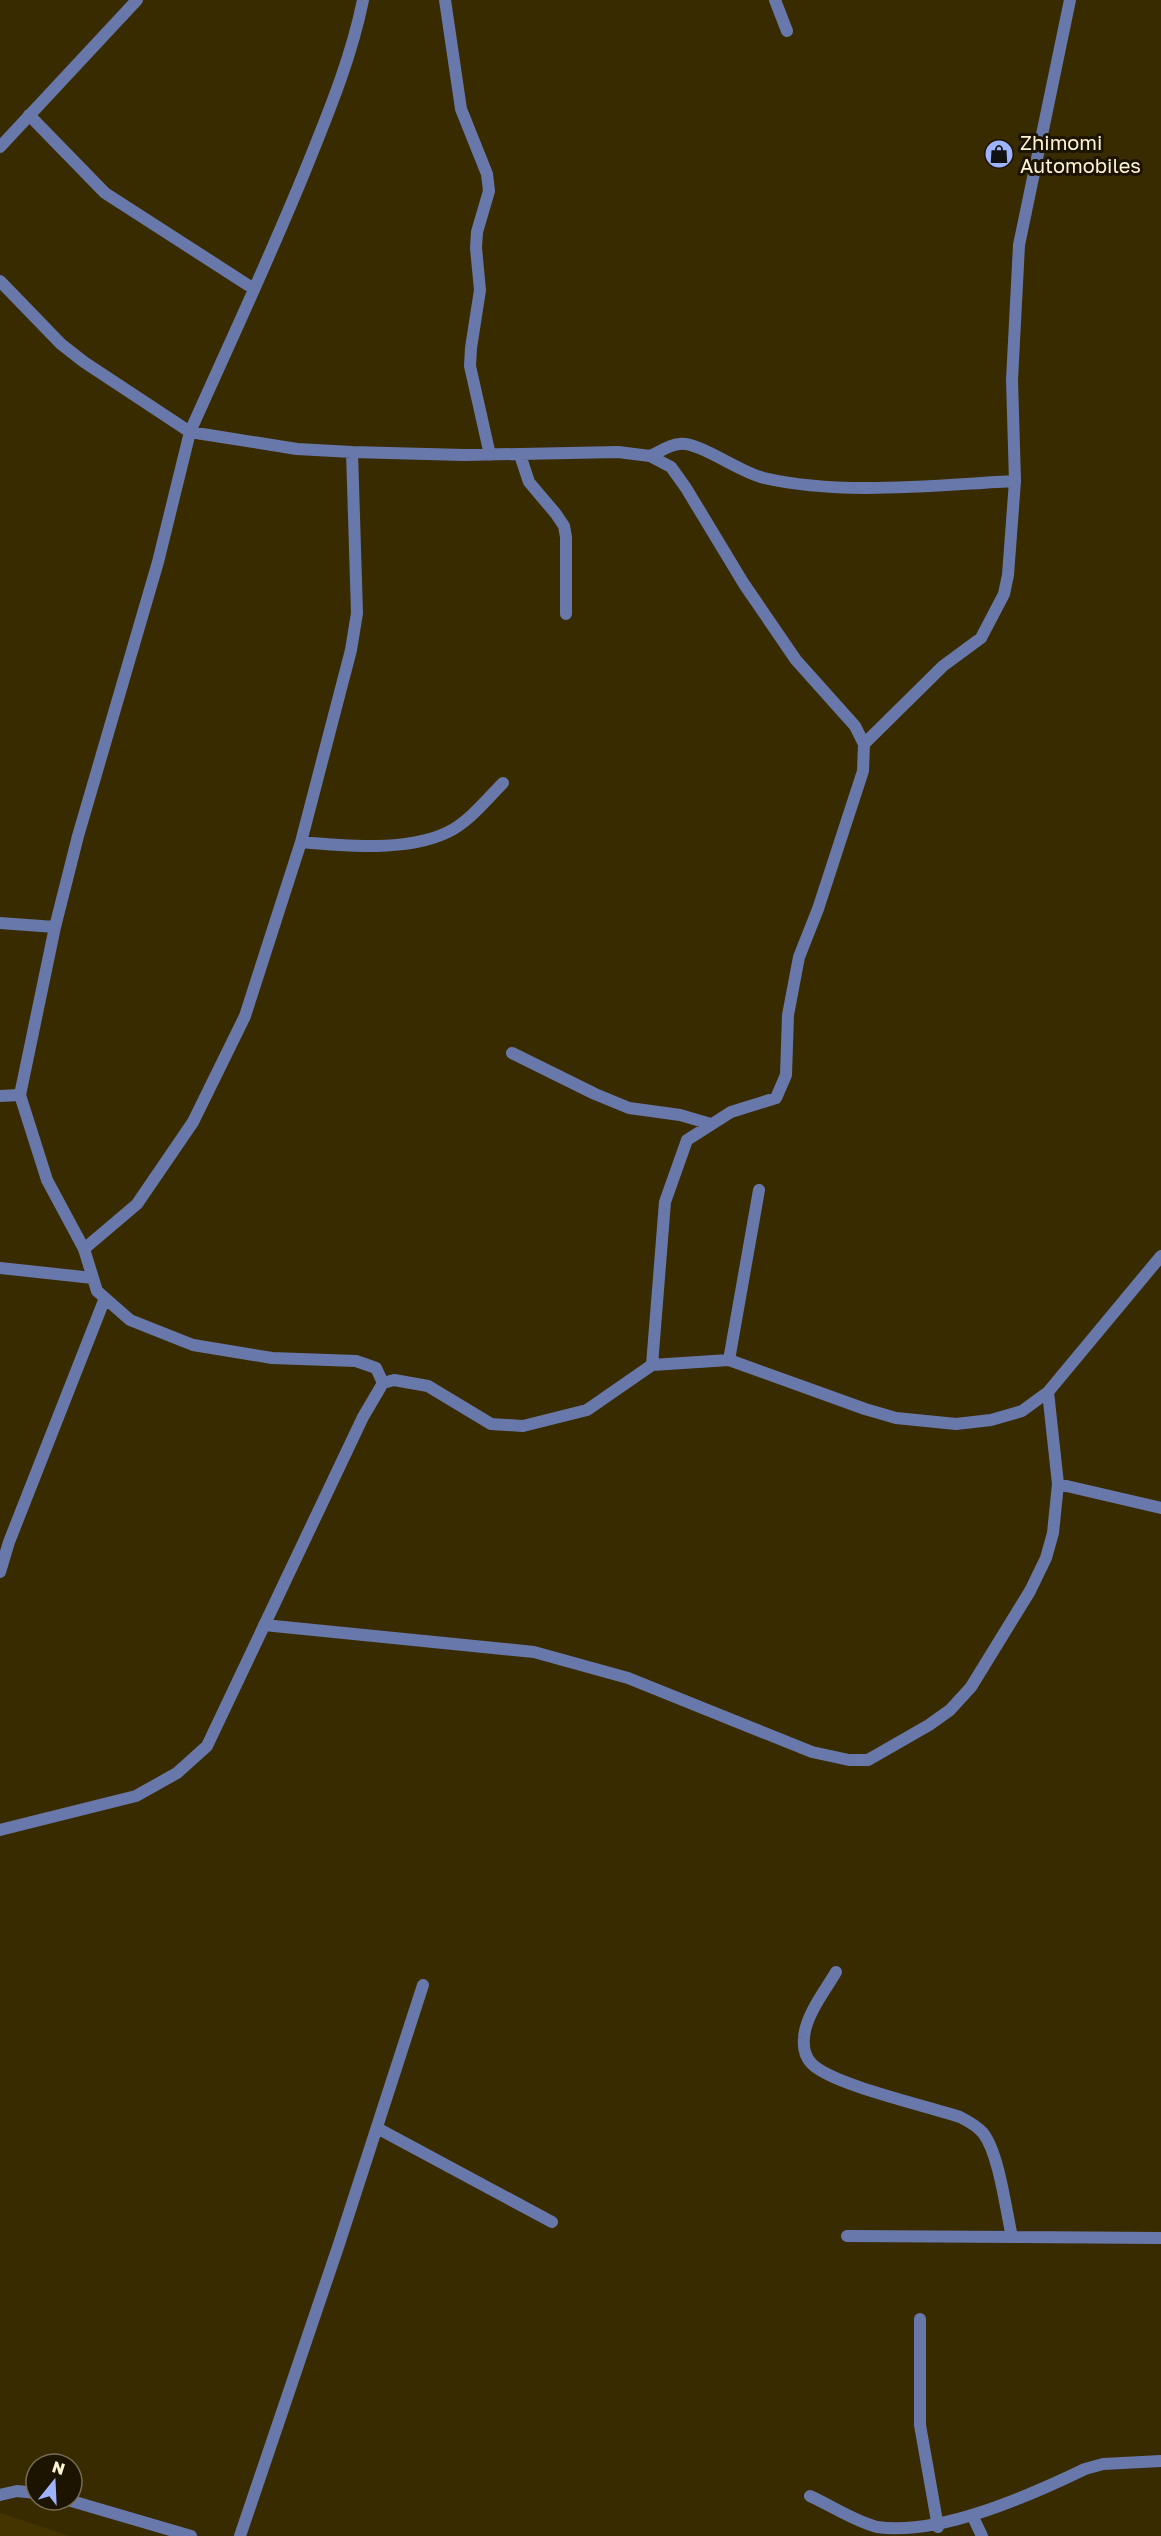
<svg xmlns="http://www.w3.org/2000/svg" width="1161" height="2536" font-family="'Golos Text',sans-serif">
  <style>
    .built { fill: #443500 }
    .lines { fill: none; stroke-linecap: round; stroke-linejoin: round }
    .minor { stroke: #6978ab; stroke-width: 12 }
    .tertiary { stroke: #6978ab; stroke-width: 12 }
    .labels { text-anchor: middle; dominant-baseline: central; stroke-width: 6; stroke-linejoin: round; paint-order: stroke }
    .poi-label { font-size: 20px; fill: #fef3d4; stroke: #1c1400; text-anchor: start }
  </style>
  <rect width="100%" height="100%" fill="#392b00"/>
  <path class="built" d="M0 2513 70 2536H0Z"/>
  <g class="lines">
    <path class="minor" d="M445 0 461 109 487 174 489 191 477 232 476 248 480 290 471 348 470 366 490 455
      M775 0 787 31
      M29 115 105 193 254 289
      M0 281 61 344 84 362 190 432 158 562 78 836 55 927 20 1095 47 1180 84 1249 97 1291 130 1320 193 1345 272 1358 356 1361 376 1368 383 1383
      M352 452 464 455 618 452 650 456 671 467 686 488 744 584 796 660 855 726 864 744 863 771 818 909 799 957 788 1015 786 1075 776 1098 731 1112 687 1140 665 1202 652 1365
      M520 455 529 482 556 514 564 526 566 537V614
      M650 456C659 452 669 445 679 444 699 441 740 473 764 478 842 496 935 485 1015 481
      M864 744 943 666 981 638 1004 594 1008 575 1015 481 1012 380 1019 245 1070 0
      M301 842C344 846 408 852 448 832 469 822 487 799 503 783
      M0 923 55 927
      M512 1053 595 1094 629 1108 680 1115 711 1124
      M0 1096 20 1095
      M84 1249 137 1204 193 1122 245 1016 301 842 351 650 357 613 352 452 297 449 190 432C231 340 274 249 311 156 332 104 352 54 363 0
      M0 1268 93 1278
      M729 1360 759 1190
      M1058 1484 1161 1508
      M0 1572 9 1542 105 1298
      M264 1625 534 1652 628 1678 812 1752 849 1760H868L929 1725 950 1710 971 1687 1030 1591 1046 1558 1053 1533 1058 1484 1048 1392
      M0 1830 136 1796 177 1773 207 1746 363 1417 383 1383 394 1380 428 1386 491 1424 523 1426 587 1410 652 1365 729 1360 865 1409 896 1418 956 1424 991 1420 1022 1411 1048 1392 1161 1256
      M836 1972C825 1991 805 2016 804 2038 803 2048 805 2057 812 2064 833 2085 927 2106 960 2117 968 2121 977 2126 983 2133 999 2153 1006 2211 1012 2237
      M377 2128 552 2222
      M847 2236 1161 2238
      M920 2319V2425L938 2527
      M0 2495 17 2491 36 2493
      M810 2496C832 2506 854 2521 877 2527 939 2536 1029 2496 1085 2469L1103 2464 1161 2461
      M68 2500 191 2536
      M973 2517 982 2536
      M240 2536 339 2244 423 1985"/>
    <path class="tertiary" d="M0 147 137 0"/>
  </g>
  <defs>
    <g id="shop-disc" transform="scale(1.5)"><circle r="9.5" fill="#9eb3fd" stroke="#1c1400"/><path d="M-5-2.5h2.3a2.7 3.5 0 0 1 5.4 0H5L5.5 6h-11ZM-1.5-2.5h3a1.5 2.3 0 0 0-3 0Z" fill="#111"/></g>
  </defs>
  <g fill-rule="evenodd">
    <use href="#shop-disc" x="999" y="154"/>
  </g>
  <g class="labels">
    <g class="poi-label">
      <text x="1020" y="142">Zhimomi<tspan x="1020" dy="23">Automobiles</tspan></text>
    </g>
  </g>
  <g transform="translate(54 2482) rotate(18)"><circle r="28" fill="#1c1400" stroke="#766d55" stroke-width="1.5"/>
  <path d="M0-4.5L10 22L0 15L-10 22Z" fill="#9eb3fd"/>
  <text y="-9" font-size="16" font-weight="bold" text-anchor="middle" fill="#fef3d4">N</text>
  </g>
</svg>
